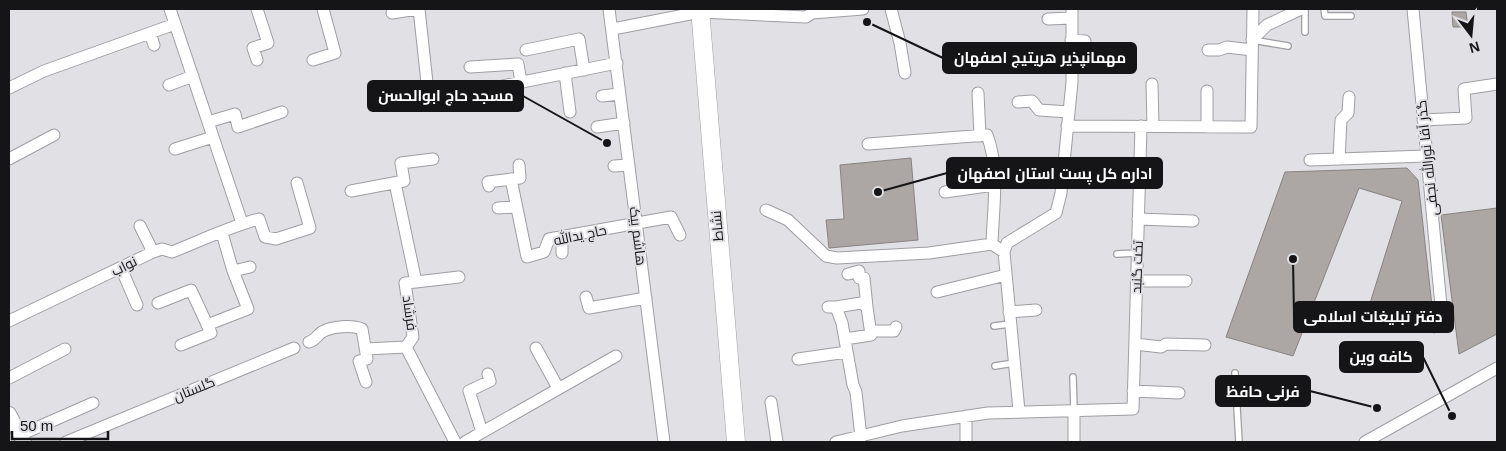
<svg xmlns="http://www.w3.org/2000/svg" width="1506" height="451" font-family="Helvetica,Cairo,sans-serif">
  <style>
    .building { fill: #aca7a4; stroke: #888380 }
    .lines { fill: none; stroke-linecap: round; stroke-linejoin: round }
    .service-casing { stroke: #9e9ea3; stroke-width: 8 }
    .minor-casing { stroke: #9e9ea3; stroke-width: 13 }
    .tertiary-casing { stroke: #9e9ea3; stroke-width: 16 }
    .primary-casing { stroke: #9e9ea3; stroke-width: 19 }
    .service { stroke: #fff; stroke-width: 5.5 }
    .minor { stroke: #fff; stroke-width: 11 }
    .tertiary { stroke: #fff; stroke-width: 14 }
    .primary { stroke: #fff; stroke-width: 18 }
    .labels { text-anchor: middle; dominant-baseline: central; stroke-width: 4; stroke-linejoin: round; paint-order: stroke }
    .street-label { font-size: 14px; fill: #151517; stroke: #e0e0e5 }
    .leader { fill: none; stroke: #151517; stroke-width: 2 }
    .callout-dot { fill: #151517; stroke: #e0e0e5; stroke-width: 2 }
    .callout { fill: #151517; stroke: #151517; stroke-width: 2 }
    .callout-label { font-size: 15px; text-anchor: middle; font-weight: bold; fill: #fff }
  </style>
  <rect width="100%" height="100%" fill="#e0e0e5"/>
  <path class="building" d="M1452 12H1466L1468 27H1453Z
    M911 158 918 240 829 248 826 220 844 219 840 165Z
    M1407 168 1418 180 1435 333 1366 316 1402 201 1359 188 1293 356 1226 337 1285 172Z
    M1497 208V334L1459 354 1441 215Z"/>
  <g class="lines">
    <g class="service-casing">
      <path id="service" d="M1305 9V32
        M1324 9 1325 16H1351
        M1252 40 1288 46
        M1117 254 1137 253
        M994 326 1010 324
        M995 366 1014 363
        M1235 373 1239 442
        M1073 377 1074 411"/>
    </g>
    <g class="minor-casing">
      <path id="minor" d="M170 9 242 223
        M419 9 429 101
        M609 9 664 442
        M891 9 900 43 905 73
        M1413 9 1441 306
        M392 13 417 9
        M1048 19 1072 18
        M613 29 700 12 806 17 812 13 863 9
        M150 33 154 45
        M1071 40 1085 41
        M1252 40 1267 25 1301 9
        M526 50 579 39 584 70
        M1208 50H1219L1227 47 1252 50
        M257 60 253 48 268 43 257 9
        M313 60 335 53 323 9
        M470 67 518 64 521 82
        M565 73 570 112
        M1152 84 1153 126
        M169 85 193 76
        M502 86 617 63
        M9 88 44 71 175 24
        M978 93 980 136
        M602 96 619 94
        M1018 102 1032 101 1039 110 1069 112
        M1423 120 1466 118 1464 89 1497 84
        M208 122 235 114 238 127 282 112
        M1067 126 1251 127 1253 9
        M597 127 624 123
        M1207 127V91
        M868 144 987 135C1000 169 993 208 992 244L1004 252
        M175 149 213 137
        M9 159 54 135
        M1339 159 1341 120 1348 113 1349 97
        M1310 160 1426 156
        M614 166 629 165
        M511 179 527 257 544 252 549 239 671 217 680 235
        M395 183 416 282 405 283 413 337 406 347 455 442
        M489 186 488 182 520 178 519 165
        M351 191 404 181 401 163 433 159
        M945 192 994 185
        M498 208 516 207
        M766 210 788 220 826 256 837 258 929 253 992 244
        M1138 219 1193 221
        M140 226 153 252
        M562 236V253
        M121 268 137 305
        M233 271 250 267
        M848 274 859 271V278H864L867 307
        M1137 281H1186
        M416 282 459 277
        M937 292 1006 275
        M586 297 589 308 646 298
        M158 303 191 290 211 333 181 345
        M828 307H836L842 323 853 385 856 392 861 437
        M836 307 861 303 867 307 871 335 845 339
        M1009 312 1036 310
        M9 321 153 252 162 249 172 252C200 241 231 226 259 219L265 237 276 239 310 228 297 183
        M207 325 248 309 233 271 222 233
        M871 331H894L896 327
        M309 342C316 340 316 336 322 332 332 326 352 325 362 329L367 359 359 361 366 382
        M1135 344 1161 347 1166 344 1205 345
        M536 348 558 388
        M366 349 406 347
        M798 359 847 352
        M9 378 65 349
        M1133 391 1179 393
        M771 402 777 442
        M1019 411 1004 252 1007 243 1056 213 1061 193 1072 82V9
        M966 416V442
        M482 432 469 391 490 381 488 374
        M20 435 93 403
        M66 442 294 348
        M465 442 616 356
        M836 442 902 426 988 413 1133 409 1141 126
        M1074 442V411
        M1365 442 1497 368"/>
    </g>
    <g class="tertiary-casing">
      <path id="tertiary" d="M9 414 24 442"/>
    </g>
    <g class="primary-casing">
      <path id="primary" d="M700 9 736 442"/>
    </g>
    <use href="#service" class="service"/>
    <use href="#minor" class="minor"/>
    <use href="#tertiary" class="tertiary"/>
    <use href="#primary" class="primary"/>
  </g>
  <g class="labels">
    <g class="street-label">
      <text transform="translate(1427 158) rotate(-96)">گذر آقا نورالله نجفی</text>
      <text transform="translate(717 226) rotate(-95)">نشاط</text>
      <text transform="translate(580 235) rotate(-12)">حاج یدالله</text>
      <text transform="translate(638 236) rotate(83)">هاشم بیک</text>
      <text transform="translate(124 266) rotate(-26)">نواب</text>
      <text transform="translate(1137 267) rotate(-88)">تخت گنبد</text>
      <text transform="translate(410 313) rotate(82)">فرشاد</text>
      <text transform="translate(194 389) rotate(-22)">گلستان</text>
    </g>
  </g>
  <path class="leader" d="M867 22L943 58M607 143L523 96M878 192L947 173M1293 259L1294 317M1452 416L1423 357M1377 408L1310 391"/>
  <g class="callout-dot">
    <circle cx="867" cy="22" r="5"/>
    <circle cx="607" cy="143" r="5"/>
    <circle cx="878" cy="192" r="5"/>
    <circle cx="1293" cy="259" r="5"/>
    <circle cx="1452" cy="416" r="5"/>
    <circle cx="1377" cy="408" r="5"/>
  </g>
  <g class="callout">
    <rect x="943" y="43" width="193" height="30" rx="5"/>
    <rect x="368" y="81" width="155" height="30" rx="5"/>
    <rect x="947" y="158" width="215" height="30" rx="5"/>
    <rect x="1294" y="302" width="159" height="30" rx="5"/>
    <rect x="1340" y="342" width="83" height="30" rx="5"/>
    <rect x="1216" y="376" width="94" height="30" rx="5"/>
  </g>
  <g class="callout-label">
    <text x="1040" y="63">مهمانپذیر هریتیج اصفهان</text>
    <text x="446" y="101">مسجد حاج ابوالحسن</text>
    <text x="1055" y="179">اداره کل پست استان اصفهان</text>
    <text x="1373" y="322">دفتر تبلیغات اسلامی</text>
    <text x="1381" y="362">کافه وین</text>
    <text x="1263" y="397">فرنی حافظ</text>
  </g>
  <rect width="1506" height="451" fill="none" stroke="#151517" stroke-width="20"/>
  <g transform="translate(1471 35) rotate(164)" stroke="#e0e0e5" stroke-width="4" paint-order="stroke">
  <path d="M0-4L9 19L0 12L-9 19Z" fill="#151517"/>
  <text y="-8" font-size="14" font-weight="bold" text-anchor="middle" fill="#151517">N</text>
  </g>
  <path d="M12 431v8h96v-8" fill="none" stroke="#151517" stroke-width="2.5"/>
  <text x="20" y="431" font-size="15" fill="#151517" stroke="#e0e0e5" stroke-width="4" paint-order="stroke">50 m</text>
</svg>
